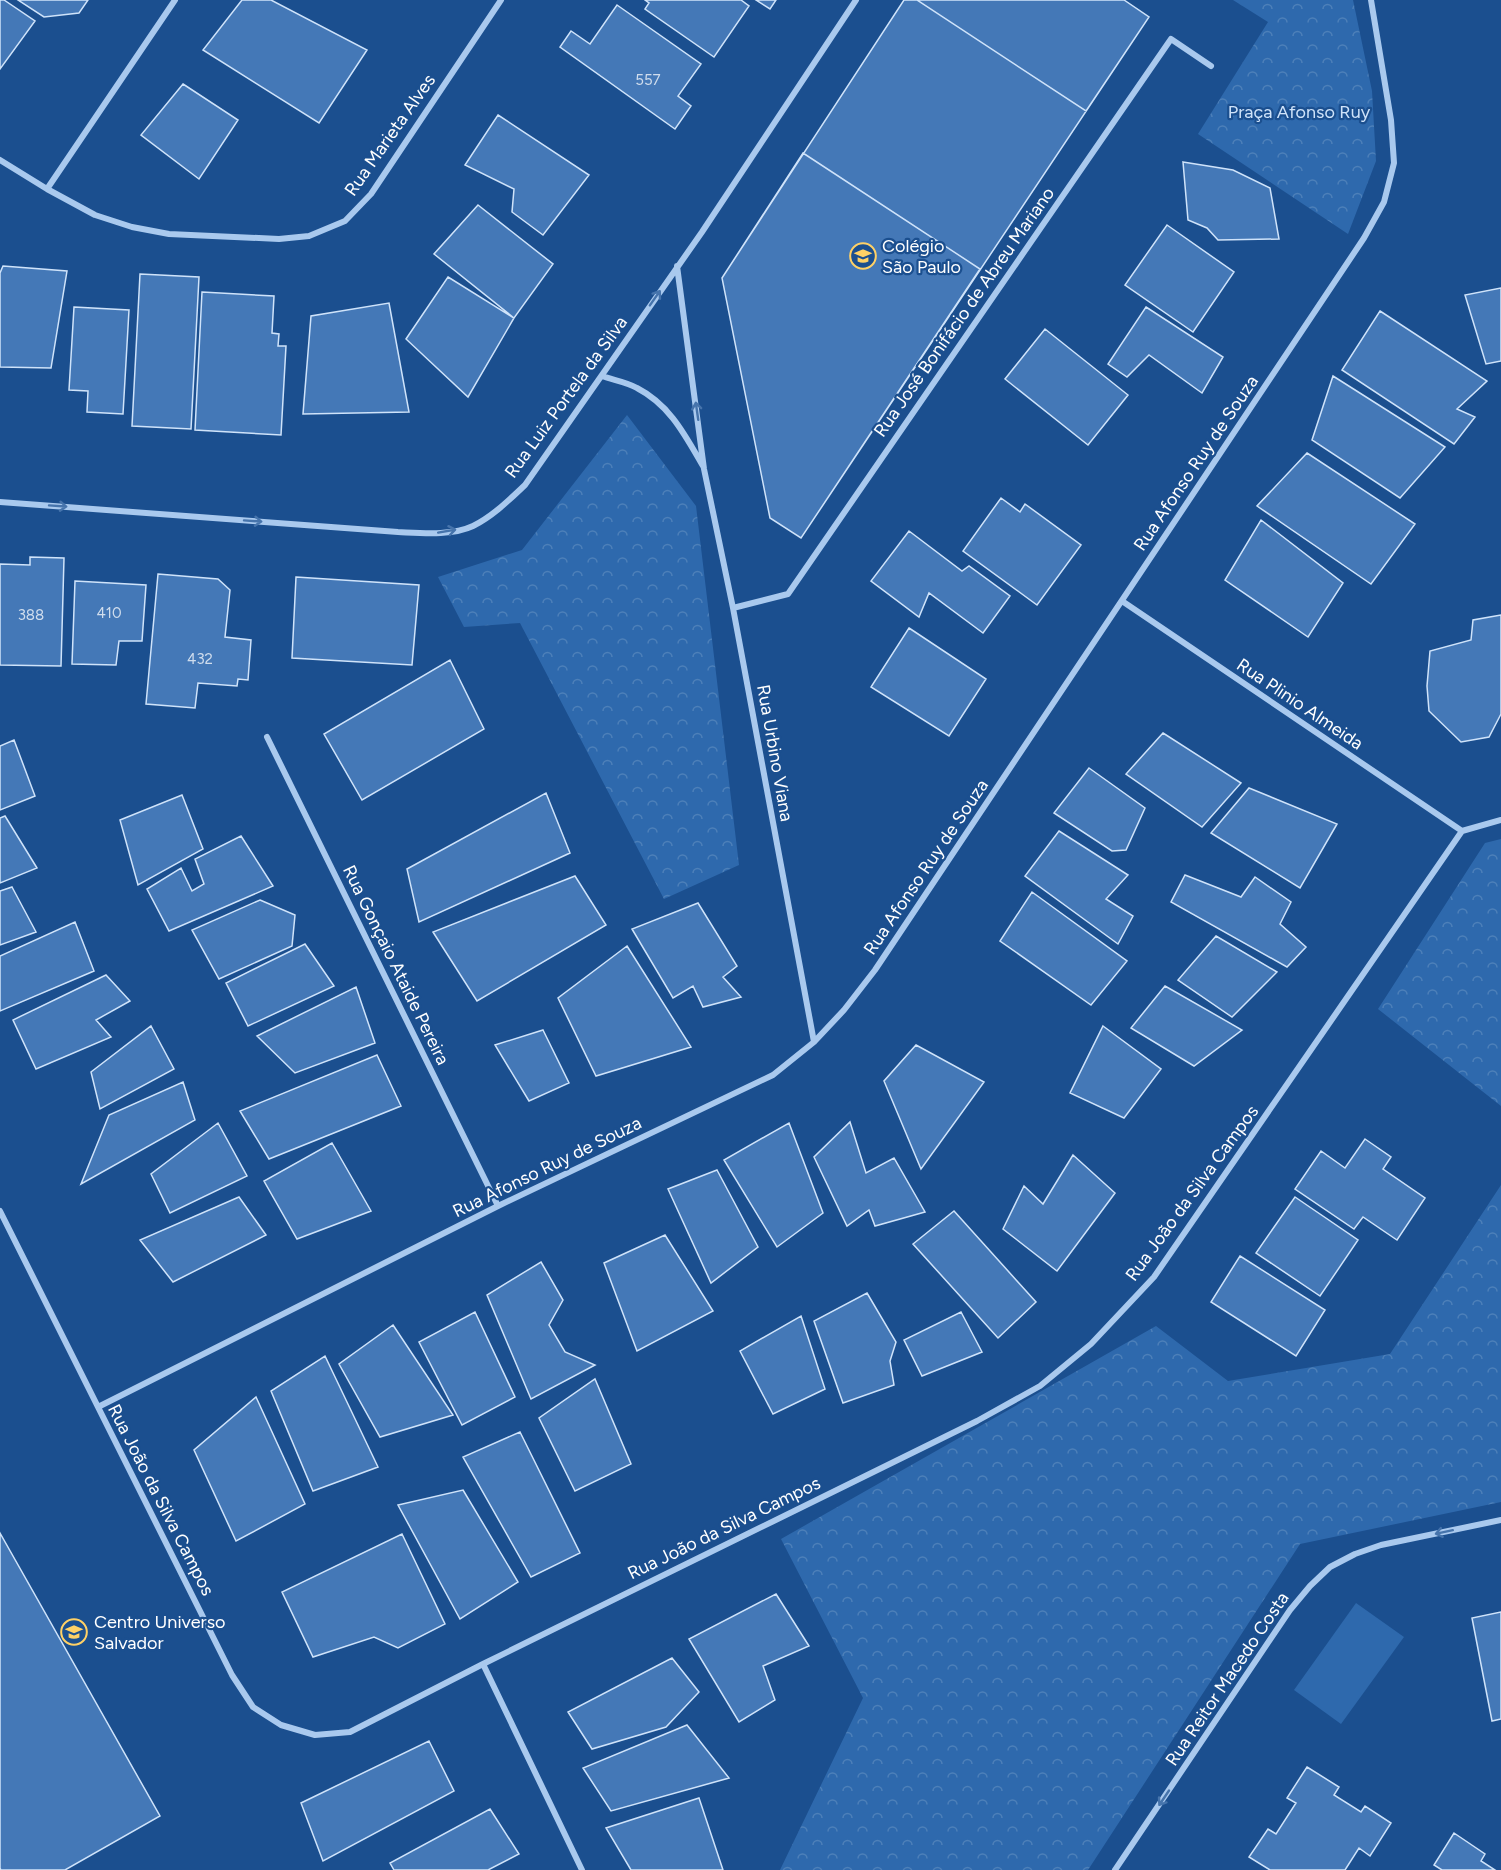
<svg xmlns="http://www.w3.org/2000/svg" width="1501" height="1870" font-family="Figtree,sans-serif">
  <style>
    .forest { fill: url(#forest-crowns) }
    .garden { fill: #2e69ad }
    .building { fill: #4478b7; stroke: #cfe3fa; stroke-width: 1.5 }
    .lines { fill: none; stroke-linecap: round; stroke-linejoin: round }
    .street { stroke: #a9c9ee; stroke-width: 6 }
    .oneway { stroke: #4674ac }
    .labels { text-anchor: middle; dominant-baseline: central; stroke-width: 4.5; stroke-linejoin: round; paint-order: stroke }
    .number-label { font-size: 15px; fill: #d0dded }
    .park-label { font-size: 18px; fill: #cfe3fa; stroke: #1b4f8f }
    .street-label { font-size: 18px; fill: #fff; stroke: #1b4f8f }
    .poi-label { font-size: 18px; fill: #fff; stroke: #1b4f8f; text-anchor: start }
  </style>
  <defs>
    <pattern id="forest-crowns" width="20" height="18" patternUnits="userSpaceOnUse" patternTransform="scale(1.5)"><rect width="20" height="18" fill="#2e69ad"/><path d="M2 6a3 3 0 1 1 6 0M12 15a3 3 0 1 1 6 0" fill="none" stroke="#4d80b9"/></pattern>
  </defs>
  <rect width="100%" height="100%" fill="#1b4f8f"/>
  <path class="forest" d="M1233 0H1353L1372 91 1376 161 1348 234 1198 134 1268 22Z
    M627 415 696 506 739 865 664 899 520 623 464 627 438 577 522 550Z
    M1501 839V1106L1378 1009 1485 843Z
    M1501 1185V1502L1300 1544 1088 1870H780L863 1698 781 1539 1156 1326 1228 1381 1390 1354Z"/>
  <path class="garden" d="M1356 1603 1404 1637 1341 1724 1294 1690Z"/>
  <path class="building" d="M0 0H4L35 21 0 69Z
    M18 0H88L79 13 44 17Z
    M242 0H271L367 50 319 123 203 50Z
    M645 0H741L749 6 714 57 645 9 649 3Z
    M756 0H776L770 9Z
    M904 0H1124L1149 17 801 538 770 518 722 278Z
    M917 0H1124L1149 17 1086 111Z
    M617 5 701 64 678 96 691 106 675 129 560 47 571 31 590 44Z
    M183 84 238 120 199 179 141 135Z
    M498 115 589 175 543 235 512 212 514 189 465 165Z
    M803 153 980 269 801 538 770 518 722 278Z
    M1183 162 1233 170 1270 188 1279 239 1218 240 1207 228 1188 220Z
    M478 205 553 264 514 318 434 254Z
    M1167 225 1234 272 1193 332 1125 285Z
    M3 266 67 271 51 368 0 367V273Z
    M140 274 199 277 191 429 132 426Z
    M448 277 514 318 468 397 406 339Z
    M1501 288V361L1486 364 1465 295Z
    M202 292 274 296 272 333 279 334 278 346H286L281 435 195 430Z
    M389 303 409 412 303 414 311 316Z
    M74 307 129 310 123 414 87 412 88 391 69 390Z
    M1146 307 1223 357 1202 393 1149 355 1127 377 1108 364Z
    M1380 311 1487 381 1457 409 1475 417 1454 444 1342 370Z
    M1045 329 1128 395 1088 445 1005 379Z
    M1333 376 1445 447 1400 498 1312 440Z
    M1307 453 1415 524 1371 584 1257 506Z
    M1001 498 1020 512 1025 504 1081 545 1037 605 963 551Z
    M1261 520 1343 583 1308 637 1225 580Z
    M909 531 962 571 969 566 1010 596 983 633 929 593 919 617 871 581Z
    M30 557 64 558 61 666 0 665V564L30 565Z
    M158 574 218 579 230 590 225 637 251 640 248 680 238 679 237 686 198 683 195 708 146 704Z
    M296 577 419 585 412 665 292 658Z
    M75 581 146 585 142 641H119L116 665 72 664Z
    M1501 615V714L1489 737 1461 742 1429 711 1427 686 1430 651 1471 640 1473 620Z
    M909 628 986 679 949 736 871 687Z
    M450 660 484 729 362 800 324 734Z
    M1163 733 1241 783 1202 827 1126 774Z
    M14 740 35 796 0 810V746Z
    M1089 768 1145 808 1126 850 1112 851 1054 813Z
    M1249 788 1337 824 1300 888 1211 833Z
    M546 793 570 853 419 922 407 869Z
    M182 795 203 849 138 885 120 820Z
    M5 816 37 868 0 883V818Z
    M1059 831 1128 875 1106 899 1133 916 1118 944 1025 876Z
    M241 836 273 886 169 931 147 889 181 868 192 891 204 884 195 859Z
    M1185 875 1241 897 1255 877 1291 902 1280 924 1306 947 1287 967 1171 902Z
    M575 876 606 925 477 1001 433 932Z
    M12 887 36 932 0 945V891Z
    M1032 892 1127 961 1091 1005 1000 941Z
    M260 900 295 915 292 946 219 979 192 930Z
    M698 903 737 966 723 977 741 997 703 1007 693 986 673 998 632 929Z
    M75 922 94 971 0 1011V956Z
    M1216 936 1277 972 1232 1017 1178 980Z
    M305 944 334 986 248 1026 226 983Z
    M627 946 691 1047 596 1076 558 998Z
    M106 975 130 1001 96 1020 111 1037 36 1069 13 1020Z
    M1165 986 1242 1030 1194 1066 1131 1028Z
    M356 987 375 1043 295 1073 257 1036Z
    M151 1026 174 1069 100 1109 91 1072Z
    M1103 1026 1161 1069 1124 1118 1070 1093Z
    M543 1030 569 1083 529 1101 495 1045Z
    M916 1045 984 1082 921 1169 884 1081Z
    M377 1055 401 1106 269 1159 240 1111Z
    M183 1082 195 1120 81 1184 109 1115Z
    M850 1122 866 1173 894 1158 925 1212 875 1226 869 1210 847 1226 814 1157Z
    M218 1123 247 1176 170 1213 151 1174Z
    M789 1123 823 1213 777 1247 724 1160Z
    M1365 1139 1391 1157 1383 1169 1425 1198 1397 1240 1363 1217 1354 1229 1295 1189 1321 1151 1345 1168Z
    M332 1143 371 1211 297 1239 264 1181Z
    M1073 1155 1115 1193 1057 1271 1003 1229 1024 1186 1043 1204Z
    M717 1170 758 1247 711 1283 668 1189Z
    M239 1197 266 1235 173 1282 140 1240Z
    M1295 1197 1358 1240 1320 1296 1256 1253Z
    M954 1211 1036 1302 998 1338 913 1244Z
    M665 1235 713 1311 637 1351 604 1263Z
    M1240 1256 1325 1310 1296 1356 1211 1302Z
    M541 1262 563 1300 549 1325 565 1352 595 1365 531 1399 487 1295Z
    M867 1293 896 1342 890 1361 894 1385 843 1403 814 1321Z
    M475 1312 515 1397 462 1425 419 1342Z
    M961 1312 982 1352 922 1376 904 1340Z
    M801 1316 825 1389 773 1414 740 1351Z
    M393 1325 453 1415 380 1437 339 1364Z
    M325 1356 378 1467 313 1491 271 1391Z
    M595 1379 631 1464 575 1491 539 1418Z
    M256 1397 305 1504 236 1541 194 1450Z
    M520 1432 580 1553 531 1577 463 1457Z
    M463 1490 518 1582 460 1619 398 1505Z
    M0 1533 160 1816 65 1870H1L0 1868Z
    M402 1534 445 1624 398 1648 374 1637 313 1657 282 1592Z
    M776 1594 809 1646 763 1666 775 1700 739 1722 689 1639Z
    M1501 1612V1719L1492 1721 1472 1618Z
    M672 1658 699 1692 666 1727 592 1749 568 1712Z
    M687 1725 729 1778 611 1811 583 1768Z
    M429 1741 454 1791 323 1861 301 1803Z
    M1307 1767 1339 1787 1334 1795 1361 1812 1365 1806 1391 1823 1370 1856 1359 1848 1345 1870H1270L1249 1857 1268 1829 1276 1834 1296 1803 1287 1798Z
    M699 1798 723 1870H631L606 1828Z
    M490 1809 519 1854 488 1870H394L390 1863Z
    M1454 1833 1485 1854 1481 1861 1495 1870H1442L1434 1865Z"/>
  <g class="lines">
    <path class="street" d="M0 160 47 189 95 215 132 227 169 234 279 239 309 236 345 221 371 194 501 0
      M47 189 175 0
      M677 266 704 469 733 608 814 1042
      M602 376C613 380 627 382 637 388 670 405 685 435 703 466
      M0 502 398 532C421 533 452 536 473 526 493 516 509 500 525 485L702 232 856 0
      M1122 601 1462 831
      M733 608 788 594 1171 39 1211 66
      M267 737 498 1206
      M0 1211 232 1675 253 1707 281 1725 315 1735 350 1732 483 1664 977 1421 1040 1386 1091 1344 1154 1277 1462 831 1501 820
      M98 1407 498 1206 773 1075 814 1042 844 1010 875 970 1364 238 1384 202 1394 163 1391 120 1371 0
      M483 1664 582 1870
      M1115 1870 1290 1610 1310 1586 1330 1567 1355 1554 1381 1545 1501 1520"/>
  </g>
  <defs><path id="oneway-shaft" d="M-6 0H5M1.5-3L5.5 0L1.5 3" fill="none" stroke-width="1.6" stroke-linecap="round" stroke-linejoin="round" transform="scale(1.5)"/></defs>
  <g class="oneway">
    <use href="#oneway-shaft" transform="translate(655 298) rotate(-55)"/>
    <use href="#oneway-shaft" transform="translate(697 411) rotate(-98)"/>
    <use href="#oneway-shaft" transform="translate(58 506) rotate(4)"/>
    <use href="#oneway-shaft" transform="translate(253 521) rotate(4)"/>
    <use href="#oneway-shaft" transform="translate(447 531) rotate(-10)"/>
    <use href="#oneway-shaft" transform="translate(1444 1532) rotate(168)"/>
    <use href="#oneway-shaft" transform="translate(1164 1798) rotate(124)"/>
  </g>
  <defs>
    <g id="school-ring" transform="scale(1.35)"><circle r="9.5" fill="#1b4f8f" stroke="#ffd166" stroke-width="1.5"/><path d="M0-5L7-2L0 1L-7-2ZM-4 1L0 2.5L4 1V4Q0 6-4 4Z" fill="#ffd166"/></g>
    <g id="university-ring" transform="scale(1.35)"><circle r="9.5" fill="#1b4f8f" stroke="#ffd166" stroke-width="1.5"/><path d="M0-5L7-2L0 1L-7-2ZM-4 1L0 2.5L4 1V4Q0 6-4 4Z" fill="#ffd166"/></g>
  </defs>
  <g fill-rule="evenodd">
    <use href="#school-ring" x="863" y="256"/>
    <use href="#university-ring" x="74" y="1632"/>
  </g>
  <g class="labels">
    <g class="number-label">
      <text x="648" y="80">557</text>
      <text x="109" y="613">410</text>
      <text x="31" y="615">388</text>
      <text x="200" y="659">432</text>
    </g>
    <g class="park-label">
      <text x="1299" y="112">Praça Afonso Ruy</text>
    </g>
    <g class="street-label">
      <text transform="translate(390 135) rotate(-55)">Rua Marieta Alves</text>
      <text transform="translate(964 312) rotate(-55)">Rua José Bonifácio de Abreu Mariano</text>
      <text transform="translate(566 397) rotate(-54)">Rua Luiz Portela da Silva</text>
      <text transform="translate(1196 463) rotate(-56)">Rua Afonso Ruy de Souza</text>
      <text transform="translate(1300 704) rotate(34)">Rua Plinio Almeida</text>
      <text transform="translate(775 753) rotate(80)">Rua Urbino Viana</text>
      <text transform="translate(926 867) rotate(-56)">Rua Afonso Ruy de Souza</text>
      <text transform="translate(396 965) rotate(64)">Rua Gonçaio Ataide Pereira</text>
      <text transform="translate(547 1167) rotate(-26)">Rua Afonso Ruy de Souza</text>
      <text transform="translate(1192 1193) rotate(-54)">Rua João da Silva Campos</text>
      <text transform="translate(161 1500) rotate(63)">Rua João da Silva Campos</text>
      <text transform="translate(724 1528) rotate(-26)">Rua João da Silva Campos</text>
      <text transform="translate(1227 1679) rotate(-56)">Rua Reitor Macedo Costa</text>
    </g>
    <g class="poi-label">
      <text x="882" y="246">Colégio<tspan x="882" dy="21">São Paulo</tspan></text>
      <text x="94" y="1622">Centro Universo<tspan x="94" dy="21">Salvador</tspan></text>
    </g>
  </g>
</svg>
